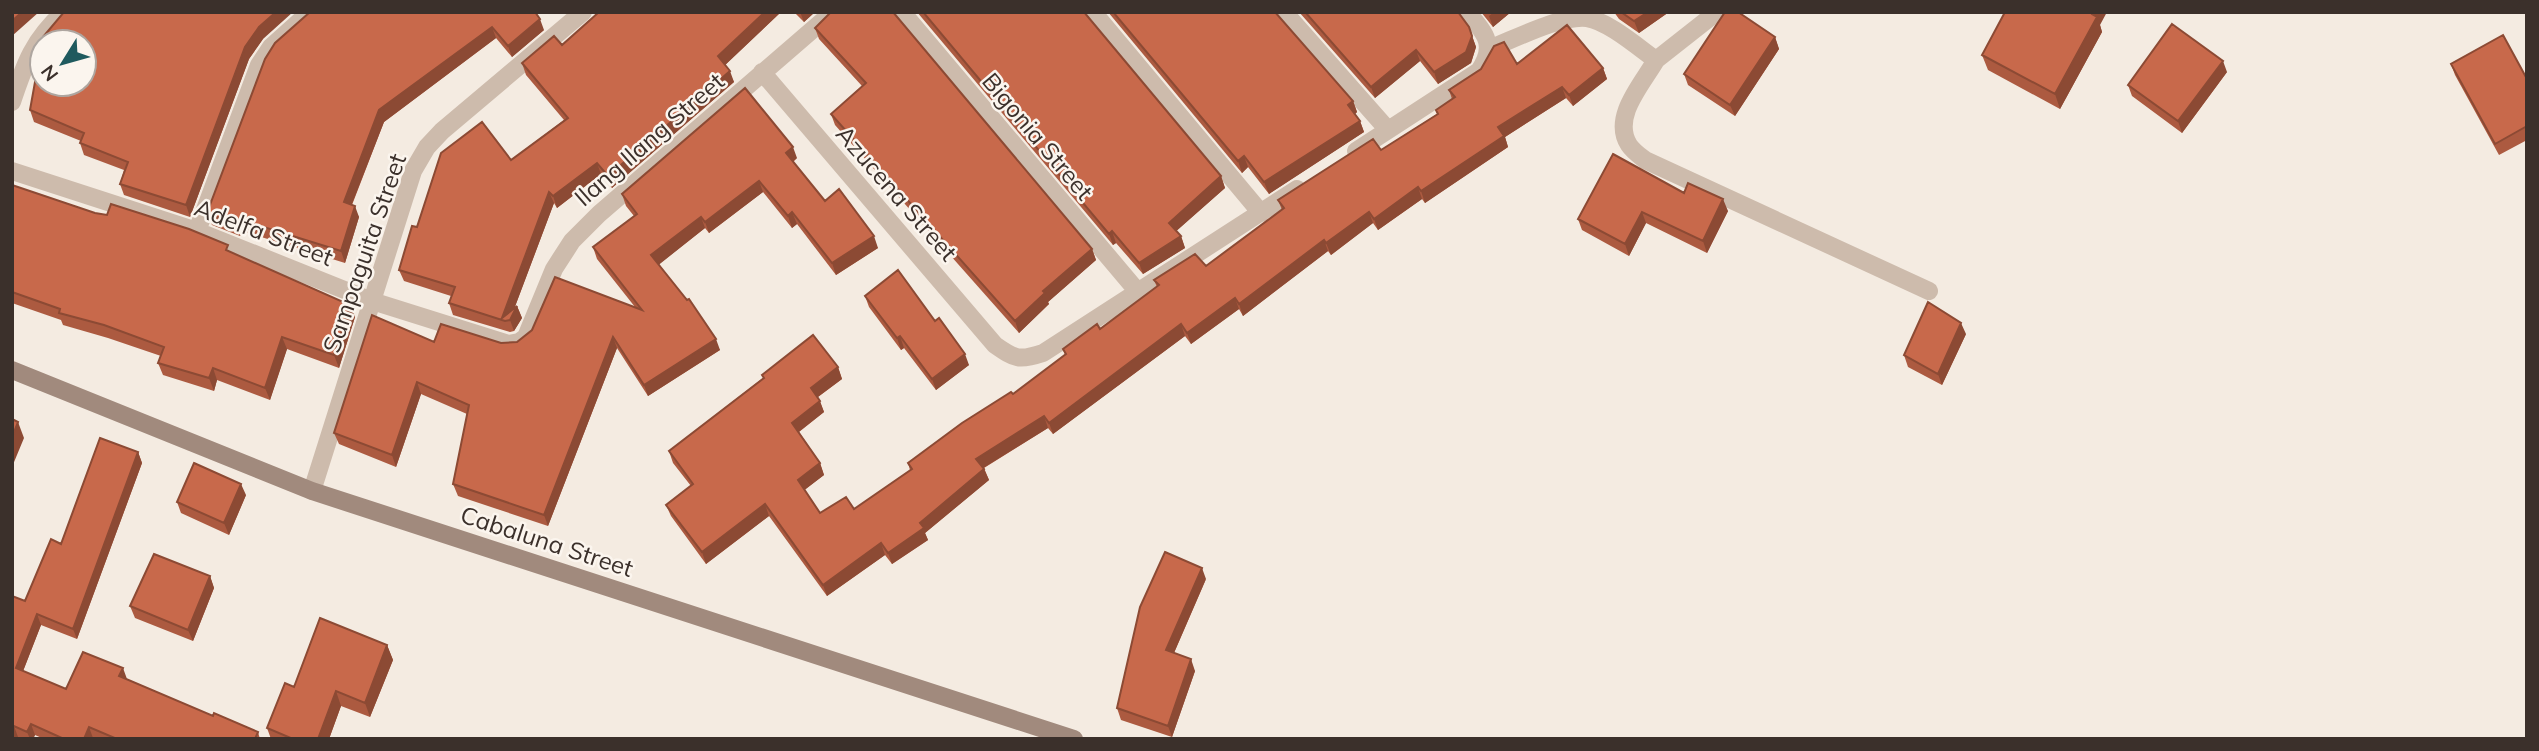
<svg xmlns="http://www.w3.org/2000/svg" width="2539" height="751" font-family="Mulish,sans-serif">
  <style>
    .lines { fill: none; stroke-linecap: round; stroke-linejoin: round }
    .street { stroke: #cdbbac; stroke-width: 18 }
    .secondary { stroke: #a18a7d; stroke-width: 18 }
    .wall { fill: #ac5a40 }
    .shaded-wall { fill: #8c4a34 }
    .building { fill: #c8694b; stroke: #8c4a34; stroke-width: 2 }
    .labels { text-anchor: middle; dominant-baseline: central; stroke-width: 5; stroke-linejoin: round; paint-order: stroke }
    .street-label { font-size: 24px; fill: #3b302b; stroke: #fbf5ee }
  </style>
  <rect width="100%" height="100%" fill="#f4ebe1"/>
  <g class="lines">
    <path class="street" d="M902 12 1138 292
      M1093 12 1261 213
      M1284 12 1388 130
      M1489 49C1515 39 1560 15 1587 18 1608 21 1639 48 1656 60 1643 83 1611 117 1629 145 1633 151 1640 156 1645 160L1929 291
      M1656 60 1717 12
      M762 72 995 345C1015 359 1019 361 1043 353L1297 189
      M12 102C25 63 33 40 64 12
      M1356 151 1479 71C1497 45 1485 33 1467 12
      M12 171 197 231 372 301 509 344 519 342 526 337 554 269 572 241 599 214 833 12
      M197 231 259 65 271 47 310 12
      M312 491 413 171 427 147 442 131 583 12"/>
    <path class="secondary" d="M12 370 312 491 1074 739"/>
  </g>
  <path class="wall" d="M310 12 544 30 512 57 496 38 384 122 352 205 359 217 345 263 242 231 240 236 212 225 207 213Z
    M599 12H781L725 65 734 82 612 188 601 174 557 208 554 203 514 309 517 306 522 318 514 331 510 332 453 315 449 303 451 296 404 281 399 270 417 227 511 160 564 120 526 75 522 63 562 45Z
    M794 12H815L804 22Z
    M917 12H1084L1221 176 1225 188 1176 231 1181 236 1185 248 1143 274 1116 243 1113 245Z
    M1108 12H1275L1353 101 1357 112 1355 114 1360 121 1364 132 1269 194 1248 167 1242 173Z
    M1299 12H1458L1469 27 1476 47 1471 63 1438 84 1420 61 1375 98Z
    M1481 12H1511L1493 27Z
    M1614 12H1669L1639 33 1619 19Z
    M2100 25 2102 32 2060 109 1988 70 1982 55Z
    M815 28 1092 249 1096 260 1048 302 1049 304 1019 333 835 125 831 114 862 86 819 39Z
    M1775 37 1779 49 1735 116 1688 85 1684 74Z
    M263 39 249 59 190 217 124 195 120 184 124 170 84 155 80 143 81 141 34 122 30 110Z
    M1517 64 1603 68 1607 79 1573 106 1566 98 1505 137 1508 147 1425 203 1422 199 1378 230 1373 223 1331 255 1328 251 1243 316 1239 309 1191 344 1185 336 1053 434 1048 428 984 468 989 480 925 533 928 540 892 564 885 555 827 596 769 516 706 564 671 516 666 505 691 486 673 463 669 451 763 378 762 375 838 367 842 379 818 397 824 412 799 432 820 463 824 475 804 490 820 513 854 509 910 470 908 463 1013 394 1065 355 1063 349 1100 329 1157 287 1154 280 1206 266 1282 210 1278 200 1381 150 1437 114 1436 110 1452 99 1449 90Z
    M2451 64 2527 79V140L2499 155 2455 75Z
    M2227 72 2182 133 2132 96 2128 85Z
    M797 158 793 162 825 201 878 248 836 275 797 224 792 228 763 192 709 233 705 228 659 264 720 350 648 396 617 348 548 526 458 496 453 484 467 414 421 394 396 467 339 444 334 433 434 342 501 343 517 342 635 307 597 259 593 247 634 216 626 206 622 194Z
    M12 185 95 213 231 252 355 317 339 368 287 349 270 400 217 380 214 391 163 375 158 363 161 356 108 338 63 325 61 320 12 303Z
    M1684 193 1728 211 1707 253 1646 223 1629 256 1582 230 1578 219Z
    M865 296 969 365 936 390 904 348 901 350 869 307Z
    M1966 334 1942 385 1908 367 1904 355Z
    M138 452 142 463 77 639 41 625 23 671 66 689 127 679 213 716 258 732 260 739H95L93 738 92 739H44L35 735 33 739H21L18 737 17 739H12L25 601 61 544Z
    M246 495 229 535 181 513 177 502Z
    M210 576 214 588 193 641 135 618 130 606Z
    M1206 579 1174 653 1195 671 1172 737 1121 720 1117 708Z
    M387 645 393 660 370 717 341 706 329 739H271L267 728 294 687Z"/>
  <path class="shaded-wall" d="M22 12H39L12 36V21Z
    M276 12H293L263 39 249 59 190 217 186 205 245 47 259 27Z
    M765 12H781L722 68 718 56Z
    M800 12H815L804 22Z
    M1494 12H1511L1493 27 1489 16Z
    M1648 12H1669L1639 33 1634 21Z
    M2093 12H2107L2100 25 2102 32 2060 109 2055 94Z
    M540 19 544 30 512 57 508 46Z
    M492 27 496 38 384 122 348 214 344 202 379 110Z
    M1472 36 1476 47 1471 63 1438 84 1434 72Z
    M1775 37 1779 49 1735 116 1730 105Z
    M1416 50 1420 61 1375 98 1371 87Z
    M2223 61 2227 72 2182 133 2178 121Z
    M1603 68 1607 79 1573 106 1569 95Z
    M730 71 734 82 612 188 608 176Z
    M1562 87 1566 98 1505 137 1508 147 1425 203 1421 191 1498 127Z
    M1353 101 1357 112 1353 116 1348 105Z
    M1360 121 1364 132 1269 194 1264 182Z
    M793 147 797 158 790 164 786 153Z
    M1244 156 1248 167 1242 173 1238 161Z
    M597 163 601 174 557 208 553 196Z
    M1221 176 1225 188 1173 234 1169 223Z
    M759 181 763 192 709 233 705 222Z
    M1418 187 1422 199 1378 230 1374 219Z
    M549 192 554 203 510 320 502 318Z
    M1723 199 1728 211 1707 253 1703 241Z
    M355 206 359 217 345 263 341 251Z
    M792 212 797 224 792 228 788 216Z
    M1369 212 1373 223 1331 255 1326 243Z
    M1642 212 1646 223 1629 256 1625 244Z
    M701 217 705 228 656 267 651 255Z
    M238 219 242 231 240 236 236 225Z
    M1112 231 1116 243 1113 245 1109 234Z
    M874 236 878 248 836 275 832 263Z
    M1181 236 1185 248 1143 274 1139 263Z
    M1324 240 1328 251 1243 316 1239 304Z
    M1092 249 1096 260 1048 302 1049 304 1019 333 1015 321 1043 291Z
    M1235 298 1239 309 1191 344 1187 333Z
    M350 305 355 317 339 368 334 355Z
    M517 306 522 318 514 331 510 320Z
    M1961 323 1966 334 1942 385 1938 374Z
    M1181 324 1185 336 1053 434 1049 423Z
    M900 336 904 348 901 350 897 338Z
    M282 337 287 349 270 400 265 388Z
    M613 337 617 348 548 526 544 515Z
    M716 339 720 350 648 396 644 385Z
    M965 354 969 365 936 390 932 379Z
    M838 367 842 379 815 399 811 388Z
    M213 368 217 380 214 391 209 378Z
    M417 382 421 394 396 467 392 455Z
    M820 401 824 412 796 434 792 423Z
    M1044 416 1048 428 980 470 976 459Z
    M18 422 24 438 12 467V437Z
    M138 452 142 463 77 639 73 629Z
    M820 463 824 475 802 492 798 480Z
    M984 469 989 480 925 533 928 540 892 564 888 553 920 523Z
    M241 484 246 495 229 535 224 523Z
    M765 504 769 516 706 564 702 552Z
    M881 543 885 555 827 596 823 585Z
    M1202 568 1206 579 1170 662 1166 650Z
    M210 576 214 588 193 641 188 630Z
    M37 614 41 625 20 679 16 668Z
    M387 645 393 660 370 717 365 703Z
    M1191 659 1195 671 1172 737 1168 726Z
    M123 668 127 679 119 676Z
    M336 691 341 706 329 739H318Z
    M31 724 35 735 33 739H30L27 732Z
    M14 726 18 737 17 739H12V730Z
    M89 727 93 738 92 739H84Z"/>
  <path class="building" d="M12 12H22L12 21Z
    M64 12H276L259 27 245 47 186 205 120 184 128 162 80 143 84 133 30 110 42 43V84H84V42H42L43 37Z
    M310 12H535L540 19 508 46 492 27 379 110 344 202 355 206 341 251 238 219 236 225 207 213 265 59 275 43Z
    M599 12H765L718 56 730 71 608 176 597 163 553 196 549 192 502 318 517 306 510 320 505 321 449 303 455 287 399 270 412 226 417 227 441 153 482 122 511 160 568 118 522 63 554 36 562 45Z
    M831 12H893L1092 249 1043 291 1045 293 1015 321 831 114 866 83 815 28Z
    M923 12H1084L1221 176 1169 223 1181 236 1139 263 1112 231 1109 234Z
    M1113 12H1275L1353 101 1348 105 1360 121 1264 182 1244 156 1238 161Z
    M1305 12H1458L1469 27 1472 36 1466 52 1434 72 1416 50 1371 87Z
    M1621 12H1648L1634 21Z
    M1725 12H1738L1775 37 1730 105 1684 74Z
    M2005 12H2093L2092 14 2097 17 2055 94 1982 55Z
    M2172 24 2223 61 2178 121 2128 85Z
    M1567 25 1603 68 1569 95 1562 87 1498 127 1504 136 1421 191 1418 187 1374 219 1369 212 1326 243 1324 240 1239 304 1235 298 1187 333 1181 324 1049 423 1044 416 976 459 984 469 920 523 924 528 888 553 881 543 823 585 765 504 702 552 666 505 693 484 669 451 764 378 762 375 813 335 838 367 811 388 820 401 792 423 820 463 798 480 820 513 846 497 854 509 912 469 908 463 962 423 1011 392 1013 394 1066 354 1063 349 1097 324 1100 329 1159 285 1154 280 1195 254 1206 266 1284 208 1278 200 1373 139 1381 150 1438 114 1436 110 1455 97 1449 90 1481 69 1494 46 1504 42 1517 64Z
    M2503 35 2527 79V126L2495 144 2451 64Z
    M745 88 793 147 786 153 825 201 839 189 874 236 832 263 792 212 788 216 759 181 705 222 701 217 651 255 687 300 689 299 716 339 644 385 613 337 544 515 453 484 469 405 417 382 392 455 334 433 372 315 434 342 441 324 501 343 517 342 532 330 555 277 642 310 593 247 637 214 622 194Z
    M1613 154 1684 193 1688 183 1723 199 1703 241 1642 212 1625 244 1578 219Z
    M12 185 95 213 107 215 111 204 189 229 228 245 226 250 350 305 334 355 282 337 265 388 213 368 209 378 158 363 164 347 104 325 59 313 60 309 12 292Z
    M898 270 935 321 939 318 965 354 932 379 900 336 897 338 865 296Z
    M1928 302 1961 323 1938 374 1904 355Z
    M12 419 18 422 12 437Z
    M100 438 138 452 73 629 37 614 16 668 66 689 83 652 123 668 119 676 213 716 214 713 258 732 255 739H117L89 727 84 739H64L31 724 27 732 14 726 12 730V596L25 601 51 539 61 544Z
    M194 463 241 484 224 523 177 502Z
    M1165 552 1202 568 1166 650 1191 659 1168 726 1117 708 1140 607Z
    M154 554 210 576 188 630 130 606Z
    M320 618 387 645 365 703 336 691 318 739H293L267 728 285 683 294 687Z"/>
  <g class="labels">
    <g class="street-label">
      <text transform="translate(1038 136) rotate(50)">Bigonia Street</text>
      <text transform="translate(649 139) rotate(-41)">Ilang Ilang Street</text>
      <text transform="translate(897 193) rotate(49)">Azucena Street</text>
      <text transform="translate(264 232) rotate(21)">Adelfa Street</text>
      <text transform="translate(364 253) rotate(-71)">Sampaguita Street</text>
      <text transform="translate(547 541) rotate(18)">Cabaluna Street</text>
    </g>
  </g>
  <rect width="2539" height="751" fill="none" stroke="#3b302b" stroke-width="28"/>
  <g transform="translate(63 63) rotate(233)"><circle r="33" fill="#fbf5ee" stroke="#aea6a0" stroke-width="2"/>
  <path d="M0-5L12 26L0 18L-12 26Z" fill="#1f5a5e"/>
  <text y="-10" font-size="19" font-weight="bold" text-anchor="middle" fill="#3b302b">N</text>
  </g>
</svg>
